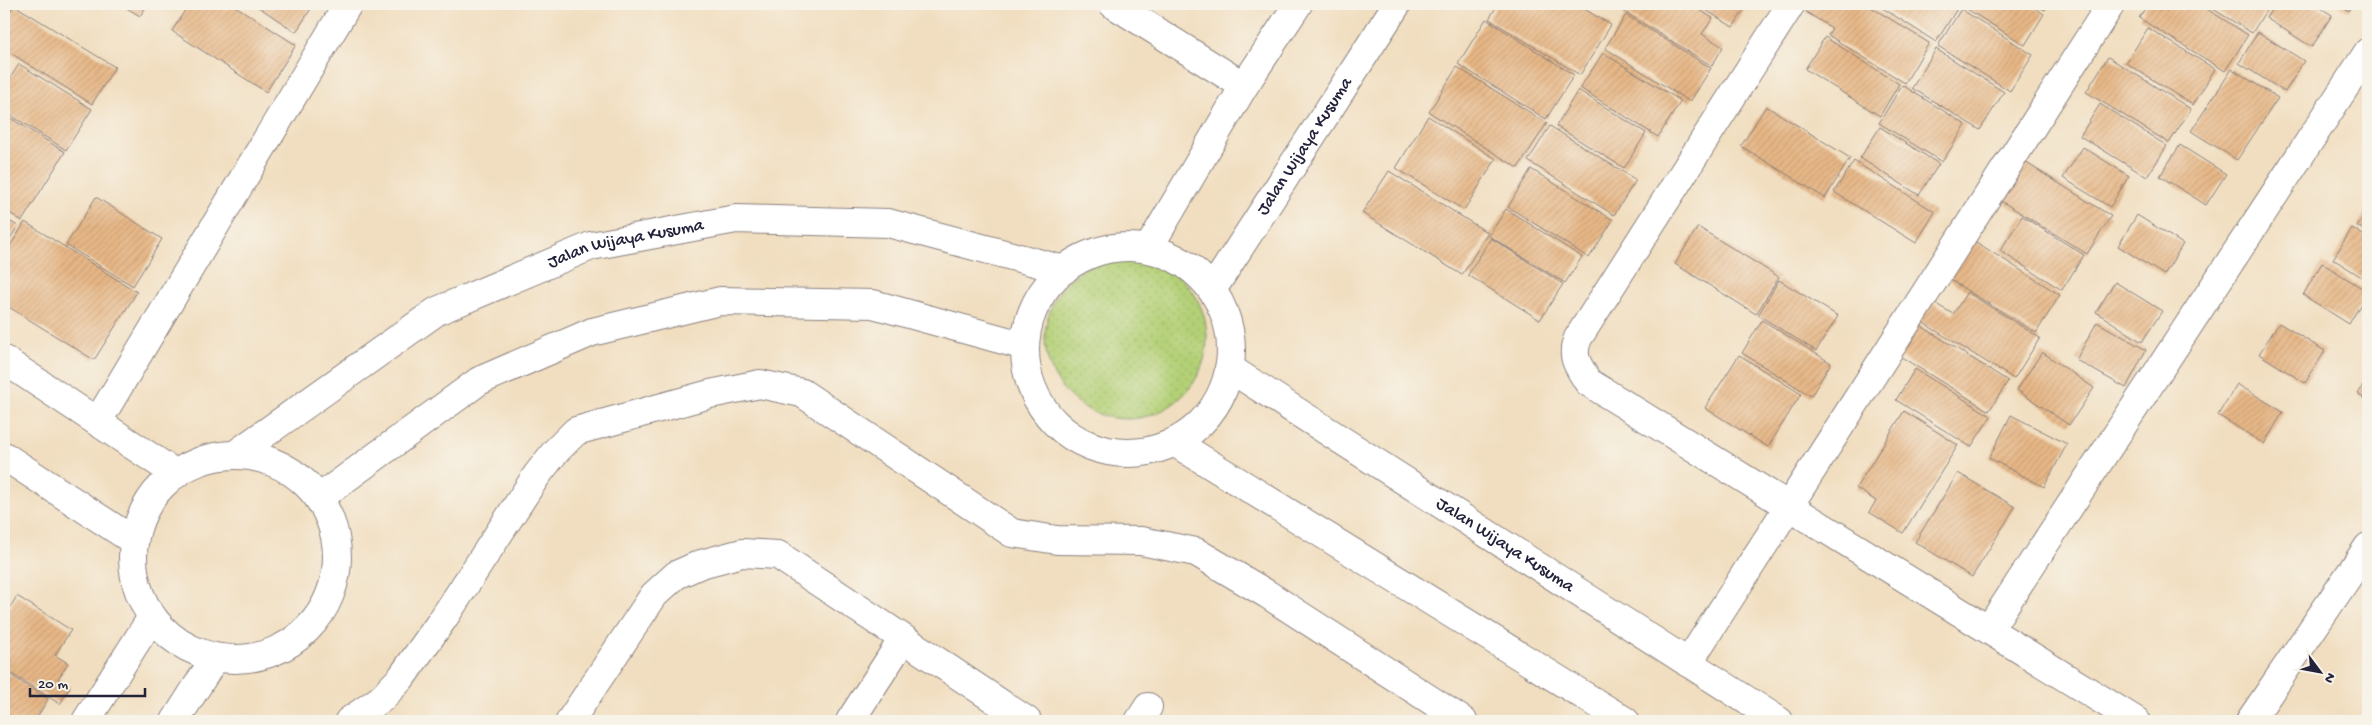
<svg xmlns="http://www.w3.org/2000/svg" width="2372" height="725" font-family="'Gochi Hand',sans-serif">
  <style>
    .grass { fill: url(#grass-dots); stroke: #6a7958 }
    .building { fill: url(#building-hatch) }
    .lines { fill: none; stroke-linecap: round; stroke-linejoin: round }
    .minor-casing { stroke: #8a807e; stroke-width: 30 }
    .minor { stroke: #fff; stroke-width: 28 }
    .labels { text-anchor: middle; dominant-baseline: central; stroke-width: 4.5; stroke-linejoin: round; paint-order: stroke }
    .street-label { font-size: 18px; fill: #22223b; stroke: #f7f3e8 }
  </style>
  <defs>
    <pattern id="grass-dots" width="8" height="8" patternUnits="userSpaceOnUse" patternTransform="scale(1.25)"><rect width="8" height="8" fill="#b3d076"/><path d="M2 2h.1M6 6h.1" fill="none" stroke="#9ab267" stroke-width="1.8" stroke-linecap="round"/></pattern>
    <pattern id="building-hatch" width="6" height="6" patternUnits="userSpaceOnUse" patternTransform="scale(1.25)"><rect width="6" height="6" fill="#e7b786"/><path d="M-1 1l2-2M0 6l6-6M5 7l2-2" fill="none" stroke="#c69d75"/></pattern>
  </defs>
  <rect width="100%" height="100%" fill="#f7f3e8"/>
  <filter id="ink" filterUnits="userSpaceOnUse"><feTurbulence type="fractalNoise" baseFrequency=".02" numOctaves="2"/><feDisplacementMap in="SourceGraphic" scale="10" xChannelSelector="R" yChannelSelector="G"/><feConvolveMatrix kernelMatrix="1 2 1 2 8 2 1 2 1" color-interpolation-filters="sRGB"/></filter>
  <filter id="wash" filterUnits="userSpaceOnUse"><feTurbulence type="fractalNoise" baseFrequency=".0096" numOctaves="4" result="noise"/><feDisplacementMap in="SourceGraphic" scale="20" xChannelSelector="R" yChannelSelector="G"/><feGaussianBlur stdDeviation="1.12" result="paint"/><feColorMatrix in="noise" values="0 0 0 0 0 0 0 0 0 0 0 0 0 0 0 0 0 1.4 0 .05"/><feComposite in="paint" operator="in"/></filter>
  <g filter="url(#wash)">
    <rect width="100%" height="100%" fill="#f1dec0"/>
    <path class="grass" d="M1045 338a81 81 0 1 1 162 0a81 81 0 1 1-162 0Z"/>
    <g id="blocks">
      <path class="building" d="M120 4H148L140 16Z
        M189 4H232L296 45 266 92 172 31Z
        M254 4H314L296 32Z
        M1498 4H1576L1611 25 1580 75 1489 19Z
        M1627 4H1690L1713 18 1702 34 1723 47 1712 66 1623 11Z
        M1696 4H1748L1733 27Z
        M1811 4H1866L1929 43 1905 83 1828 35 1832 28 1806 12Z
        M1876 4H1948L1957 9 1936 42Z
        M1963 4H2029L2044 14 2025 45 1962 6Z
        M2035 4H2049L2045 10Z
        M2148 4H2199L2248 35 2225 71 2139 18Z
        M2205 4H2270L2252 33Z
        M2275 4H2314L2332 15 2312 47 2266 18Z
        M2337 4H2353L2349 11Z
        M14 5 115 67 92 104 4 49V22Z
        M1961 9 2033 55 2010 91 1938 46Z
        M1626 15 1711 68 1690 102 1605 48Z
        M1486 19 1574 75 1546 119 1458 64Z
        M2148 28 2215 69 2193 105 2126 63Z
        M2258 32 2304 61 2285 92 2239 63Z
        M1825 37 1899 84 1880 116 1805 69Z
        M1936 49 2004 92 1980 130 1912 88Z
        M1603 53 1681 101 1658 137 1580 88Z
        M2108 57 2191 109 2169 143 2086 92Z
        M19 64 92 109 66 150 4 111V88Z
        M1457 67 1547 123 1518 168 1429 112Z
        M2232 69 2278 98 2237 160 2191 131Z
        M1902 85 1966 125 1942 162 1879 123Z
        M1578 90 1646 133 1624 168 1556 126Z
        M2100 104 2167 146 2147 177 2080 136Z
        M1766 106 1850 158 1825 198 1741 146Z
        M4 114 65 152 22 221 4 209Z
        M1428 116 1496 159 1464 210 1396 168Z
        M1550 126 1636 180 1614 215 1528 161Z
        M1880 127 1939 164 1919 195 1860 158Z
        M2180 145 2226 174 2206 205 2160 176Z
        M2083 147 2129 176 2110 207 2063 178Z
        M1854 161 1935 212 1916 243 1834 192Z
        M2025 162 2111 216 2087 254 2001 201Z
        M1531 169 1613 220 1589 258 1508 207Z
        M1389 171 1488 233 1462 275 1362 213Z
        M96 197 162 239 133 286 66 245Z
        M2368 208V232L2357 226Z
        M1506 209 1582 257 1565 283 1489 236Z
        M2137 215 2183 244 2164 275 2118 246Z
        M2022 216 2084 255 2062 290 2000 251Z
        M4 218 18 226 4 248Z
        M25 222 137 292 94 360 4 304V256Z
        M1698 227 1779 277 1756 314 1675 264Z
        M2352 228 2368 238V281L2333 259Z
        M1968 237 2060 295 2036 333 1944 276Z
        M1491 238 1563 284 1540 320 1468 275Z
        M2322 263 2368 292 2349 324 2303 295Z
        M1779 280 1838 316 1816 351 1758 315Z
        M2115 282 2162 311 2142 342 2096 312Z
        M1967 292 2040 338 2014 379 1917 319 1929 300 1953 314Z
        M1762 320 1831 363 1811 396 1742 353Z
        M2097 322 2146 350 2126 388 2076 360Z
        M2279 323 2325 351 2305 383 2259 354Z
        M1918 324 2008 381 1989 411 1898 355Z
        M2042 352 2094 388 2069 425 2017 390Z
        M1739 355 1801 394 1768 447 1705 408Z
        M1915 369 1991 416 1971 447 1896 400Z
        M2368 377V401L2358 394Z
        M2237 384 2283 412 2264 444 2218 415Z
        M1904 411 1958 445 1903 533 1869 512 1876 501 1856 488Z
        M2011 415 2067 444 2044 487 1989 458Z
        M1958 473 2015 507 1972 577 1915 542Z
        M17 596 71 630 55 655 68 663 58 679 70 687 60 704 4 669V617Z
        M4 671 48 699 35 721H4Z"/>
    </g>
  </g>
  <g filter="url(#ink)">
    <use href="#blocks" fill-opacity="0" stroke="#8a807e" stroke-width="1"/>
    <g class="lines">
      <g class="minor-casing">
        <g id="minor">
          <path d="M1113 4 1244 86"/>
          <path d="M1791 4 1578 338C1570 357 1578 365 1588 382L2136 721"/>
          <circle cx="1128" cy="350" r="103"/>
          <path d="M1148 249 1244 86 1298 4"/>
          <path id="s1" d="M1212 290 1397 4"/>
          <path d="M4 360 176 474"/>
          <path id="s2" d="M1229 368 1779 721"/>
          <path d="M98 421 348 4"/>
          <path d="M1174 442 1625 721"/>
          <path id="s3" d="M236 454 437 311 591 246 736 219 888 223 1064 270"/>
          <circle cx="235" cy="557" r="102"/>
          <path d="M4 456 134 541"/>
          <path d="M319 498 479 381 592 332 720 301 873 304 1025 346"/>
          <path d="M1989 629 2368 52"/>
          <path d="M1688 663 2111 4"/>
          <path d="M86 721 152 617"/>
          <path d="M175 721 215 658"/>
          <path d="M349 721 381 699 401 678 443 619 537 475 555 452 576 431 710 394 760 384 802 393 1012 533 1057 540 1141 541 1196 552 1267 594 1463 721"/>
          <path d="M570 721 654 595 676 575 701 564 742 553 778 555 1027 721"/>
          <path d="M850 721 903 639"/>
          <path d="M1139 721 1148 707"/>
          <path d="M2250 721 2368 547"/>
        </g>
      </g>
      <use href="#minor" class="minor"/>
    </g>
  </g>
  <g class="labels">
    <g class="street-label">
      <text stroke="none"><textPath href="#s1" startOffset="171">Jalan Wijaya Kusuma</textPath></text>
      <text stroke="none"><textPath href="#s3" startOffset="448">Jalan Wijaya Kusuma</textPath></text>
      <text stroke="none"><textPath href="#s2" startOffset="328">Jalan Wijaya Kusuma</textPath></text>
    </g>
  </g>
  <rect width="2372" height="725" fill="none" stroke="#f7f3e8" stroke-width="20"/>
  <g transform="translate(2320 672) rotate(122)" stroke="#f7f3e8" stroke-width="4" paint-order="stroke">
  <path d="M0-4L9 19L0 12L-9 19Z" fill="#22223b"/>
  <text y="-8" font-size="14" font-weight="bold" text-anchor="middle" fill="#22223b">N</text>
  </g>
  <path d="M30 688v8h115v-8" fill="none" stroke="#22223b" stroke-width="2.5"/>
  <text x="38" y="688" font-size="15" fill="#22223b" stroke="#f7f3e8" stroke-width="4" paint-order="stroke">20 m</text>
</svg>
